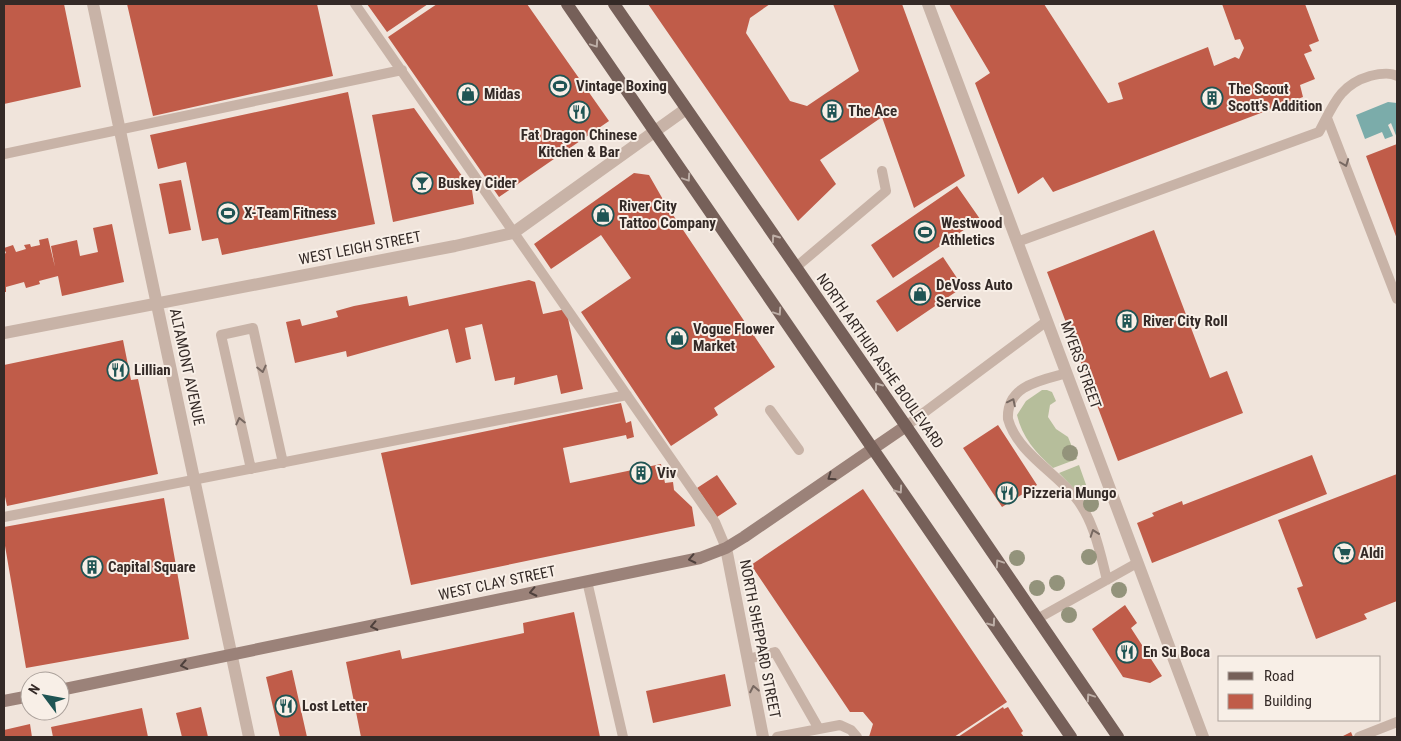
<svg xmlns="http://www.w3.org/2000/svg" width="1401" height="741" font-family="'Roboto Condensed',sans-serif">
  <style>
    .green { fill: #b6be9b }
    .water { fill: #7bacaa }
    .building { fill: #c05c49 }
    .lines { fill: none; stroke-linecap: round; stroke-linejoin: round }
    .lane { stroke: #c8b3a7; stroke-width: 10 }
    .street { stroke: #c8b3a7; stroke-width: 12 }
    .secondary { stroke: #9b8279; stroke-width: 12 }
    .primary { stroke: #766059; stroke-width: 12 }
    .tree { fill: #93937b }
    .oneway { stroke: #beafa7 }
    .oneway2 { stroke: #776861 }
    .oneway3 { stroke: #4e403c }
    .labels { text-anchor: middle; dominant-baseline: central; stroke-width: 4; stroke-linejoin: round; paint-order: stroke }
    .poi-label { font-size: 15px; font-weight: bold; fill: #342a27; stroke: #f8efe7; text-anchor: start }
    .street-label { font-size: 15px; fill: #342a27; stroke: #f8efe7 }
  </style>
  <rect width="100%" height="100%" fill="#f0e4db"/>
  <path class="green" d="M1042 390H1047L1052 392 1056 401 1050 405 1048 417 1056 429 1068 437 1077 459 1053 468C1036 453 1022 437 1017 415L1026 401Z
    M1079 465 1090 496 1084 499 1059 473Z"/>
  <path class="water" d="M1388 102 1397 103V138L1391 123 1388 125 1393 136 1385 139 1382 132 1365 139 1356 115Z"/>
  <path class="building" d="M4 4H64L81 87 4 104Z
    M127 4H317L333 76 153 116Z
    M367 4H428L387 32Z
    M437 4H527L609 121 499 197 388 37Z
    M648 4H770L750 18 746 33 790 101 807 106 859 71 833 4H902L965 176 914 208 882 117 820 160 836 184 798 221Z
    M949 4H1044L1108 103 1123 99 1118 83 1208 47 1214 66 1235 57 1239 59 1244 48 1240 39 1235 40 1222 4H1305L1319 41 1309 45 1312 51 1304 54 1315 79 1300 85 1303 97 1053 192 1043 177 1018 194 975 83 990 73Z
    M348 92 375 224 222 255 218 238 202 241 186 162 158 169 150 135Z
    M414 108 472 190 474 204 393 222 372 115Z
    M1397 144V239L1366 156Z
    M634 173 649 175 665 203 775 367 714 408 718 415 671 446 581 312 631 278 601 235 551 269 534 244Z
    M181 180 191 230 169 234 159 184Z
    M957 186 980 219 893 278 871 245Z
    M112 224 124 282 62 296 58 276 39 281 40 284 26 288 24 282 6 287V292H4V254L6 253 4 248 13 245 16 252 26 249 24 245 30 244 31 247 40 245 39 240 48 238 55 267 51 246 77 240 80 256 98 252 93 228Z
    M1154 230 1210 378 1227 371 1243 413 1118 461 1047 272Z
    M943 257 963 287 897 332 876 301Z
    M529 280 535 282 543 314 566 309 583 389 561 394 557 375 514 385 515 377 495 381 482 324 465 328 471 359 456 363 448 329 347 357 346 351 295 363 286 322 300 319 302 326 338 317 336 311 354 306 407 296 409 306Z
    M123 340 131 380 138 379 158 474 7 506 4 492V365Z
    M621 403 626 423 631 421 634 437 627 439 626 435 563 448 570 483 661 464 665 483 673 482 674 490 692 507 695 526 411 585 381 453Z
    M998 425 1037 485 1002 507 963 448Z
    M1312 455 1327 494 1152 563 1137 523 1154 516 1152 513 1182 501 1183 505Z
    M1397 474V601L1364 614 1367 619 1316 639 1297 588 1303 586 1278 520Z
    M717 475 737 504 717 517 697 488Z
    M863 489 1007 702 954 737H869L873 724 863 712H850L751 565Z
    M164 498 189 639 26 668 4 540V527Z
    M1125 605 1137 623 1131 628 1162 676 1150 683 1123 677 1092 629Z
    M574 612 600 737H361L346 662 400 650 402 659 524 633 523 623Z
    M292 670 307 737H280L266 677Z
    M725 674 731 706 653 723 646 691Z
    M201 707 208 737H182L176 713Z
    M1003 707 1004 709 1008 707 1023 731 1021 733 1024 737H958Z
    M142 708 148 737H53L51 727Z
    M30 724 32 737H4V730Z
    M1351 732 1353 737H1341Z"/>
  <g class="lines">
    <path class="lane" d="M355 4 715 522 726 548
      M1327 118 1397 299
      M4 154 402 70
      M1017 242 1319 132C1333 106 1339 85 1370 76 1378 74 1390 72 1397 76
      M795 268 886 191 882 171
      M1067 373C1042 380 1006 385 1008 419 1017 452 1055 472 1075 497 1094 520 1100 552 1107 580
      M770 410 799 450
      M906 426 1047 321
      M251 469 221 335 253 328 283 463
      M4 517 627 395
      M587 581 623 737
      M1037 619 1137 563
      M748 659 775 652 819 729
      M777 737 840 725 851 730 857 737
      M1359 737 1397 722"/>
    <path class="street" d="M93 4 249 737
      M928 4 1203 737
      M4 333 455 246 513 233 686 109
      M726 548 763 737"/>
    <path class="secondary" d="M60 690 700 558 726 548 744 537 906 426
      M4 701 30 696"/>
    <path class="primary" d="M567 4 1071 737
      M614 4 906 426 1118 737"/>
  </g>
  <g class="tree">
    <circle cx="1070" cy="453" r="8"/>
    <circle cx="1091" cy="504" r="8"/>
    <circle cx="1089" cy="557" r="8"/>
    <circle cx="1017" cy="558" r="8"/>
    <circle cx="1057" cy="583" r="8"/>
    <circle cx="1037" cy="588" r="8"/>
    <circle cx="1119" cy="590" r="8"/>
    <circle cx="1069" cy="615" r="8"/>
  </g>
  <defs><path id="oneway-chevron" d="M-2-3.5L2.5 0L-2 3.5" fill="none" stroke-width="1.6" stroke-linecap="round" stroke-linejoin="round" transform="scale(1.25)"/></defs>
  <g class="oneway">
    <use href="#oneway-chevron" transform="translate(595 44) rotate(56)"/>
    <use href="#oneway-chevron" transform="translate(687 178) rotate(56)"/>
    <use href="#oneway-chevron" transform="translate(775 238) rotate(-125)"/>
    <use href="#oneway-chevron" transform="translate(778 312) rotate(56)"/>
    <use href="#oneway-chevron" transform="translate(878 386) rotate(-125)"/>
    <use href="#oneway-chevron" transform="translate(899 490) rotate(55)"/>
    <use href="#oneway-chevron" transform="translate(999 563) rotate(-124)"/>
    <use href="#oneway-chevron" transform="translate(992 623) rotate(55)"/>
    <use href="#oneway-chevron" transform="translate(1090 697) rotate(-124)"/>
  </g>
  <g class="oneway2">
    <use href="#oneway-chevron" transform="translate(1345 163) rotate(69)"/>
    <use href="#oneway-chevron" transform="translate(262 369) rotate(77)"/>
    <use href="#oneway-chevron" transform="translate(1012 402) rotate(-64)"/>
    <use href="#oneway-chevron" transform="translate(240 421) rotate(-103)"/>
    <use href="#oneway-chevron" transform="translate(1094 533) rotate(-109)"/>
    <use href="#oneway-chevron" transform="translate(754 689) rotate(-101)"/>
  </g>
  <g class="oneway3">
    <use href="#oneway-chevron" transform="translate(831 477) rotate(145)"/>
    <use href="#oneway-chevron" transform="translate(692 559) rotate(168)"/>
    <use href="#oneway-chevron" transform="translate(533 592) rotate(168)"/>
    <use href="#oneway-chevron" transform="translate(374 626) rotate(168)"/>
    <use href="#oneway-chevron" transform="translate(184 665) rotate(169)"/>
  </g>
  <defs>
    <g id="stadium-ring" transform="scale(1.125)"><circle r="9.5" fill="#f8efe7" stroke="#1f5453" stroke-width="1.5"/><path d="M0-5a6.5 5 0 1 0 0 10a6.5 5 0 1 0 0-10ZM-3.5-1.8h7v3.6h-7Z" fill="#1f5453"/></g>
    <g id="shop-ring" transform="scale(1.125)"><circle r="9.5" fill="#f8efe7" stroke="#1f5453" stroke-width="1.5"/><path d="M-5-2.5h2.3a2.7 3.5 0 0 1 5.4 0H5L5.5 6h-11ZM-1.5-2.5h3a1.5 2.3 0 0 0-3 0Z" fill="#1f5453"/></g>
    <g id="building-ring" transform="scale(1.125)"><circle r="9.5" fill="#f8efe7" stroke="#1f5453" stroke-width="1.5"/><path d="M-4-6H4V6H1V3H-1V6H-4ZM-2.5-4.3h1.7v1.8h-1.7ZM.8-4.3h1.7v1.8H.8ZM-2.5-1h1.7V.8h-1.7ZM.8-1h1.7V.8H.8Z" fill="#1f5453"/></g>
    <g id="restaurant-ring" transform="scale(1.125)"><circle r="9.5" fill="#f8efe7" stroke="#1f5453" stroke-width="1.5"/><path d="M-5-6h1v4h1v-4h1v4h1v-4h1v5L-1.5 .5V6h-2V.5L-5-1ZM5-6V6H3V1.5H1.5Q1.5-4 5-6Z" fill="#1f5453"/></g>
    <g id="bar-ring" transform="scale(1.125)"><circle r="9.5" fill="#f8efe7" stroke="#1f5453" stroke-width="1.5"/><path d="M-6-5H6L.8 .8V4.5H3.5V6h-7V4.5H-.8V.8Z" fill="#1f5453"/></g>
    <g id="supermarket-ring" transform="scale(1.125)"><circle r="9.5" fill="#f8efe7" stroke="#1f5453" stroke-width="1.5"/><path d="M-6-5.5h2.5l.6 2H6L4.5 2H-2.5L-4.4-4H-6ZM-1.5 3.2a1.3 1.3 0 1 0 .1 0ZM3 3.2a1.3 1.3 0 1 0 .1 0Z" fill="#1f5453"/></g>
  </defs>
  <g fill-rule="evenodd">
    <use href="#stadium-ring" x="560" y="86"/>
    <use href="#shop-ring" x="468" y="94"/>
    <use href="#building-ring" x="1212" y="98"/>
    <use href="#building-ring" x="832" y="111"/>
    <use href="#restaurant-ring" x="579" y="112"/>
    <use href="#bar-ring" x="422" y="183"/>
    <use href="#stadium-ring" x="228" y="213"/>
    <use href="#shop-ring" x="603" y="215"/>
    <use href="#stadium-ring" x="925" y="232"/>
    <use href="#shop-ring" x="920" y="294"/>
    <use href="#building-ring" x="1127" y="321"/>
    <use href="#shop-ring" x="677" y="338"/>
    <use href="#restaurant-ring" x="118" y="370"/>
    <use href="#building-ring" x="641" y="473"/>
    <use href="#restaurant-ring" x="1007" y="493"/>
    <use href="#supermarket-ring" x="1344" y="553"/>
    <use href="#building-ring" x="92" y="567"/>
    <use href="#restaurant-ring" x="1127" y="652"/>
    <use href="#restaurant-ring" x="286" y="706"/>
  </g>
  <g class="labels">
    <g class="poi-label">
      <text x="576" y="86">Vintage Boxing</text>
      <text x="1228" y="89">The Scout<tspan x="1228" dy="17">Scott's Addition</tspan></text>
      <text x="484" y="94">Midas</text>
      <text x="848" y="111">The Ace</text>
      <text x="579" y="135" text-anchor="middle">Fat Dragon Chinese<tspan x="579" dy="17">Kitchen &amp; Bar</tspan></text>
      <text x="438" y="183">Buskey Cider</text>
      <text x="619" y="206">River City<tspan x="619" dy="17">Tattoo Company</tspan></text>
      <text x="244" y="213">X-Team Fitness</text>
      <text x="941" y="223">Westwood<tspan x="941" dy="17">Athletics</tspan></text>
      <text x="936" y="285">DeVoss Auto<tspan x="936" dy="17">Service</tspan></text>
      <text x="1143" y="321">River City Roll</text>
      <text x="693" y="329">Vogue Flower<tspan x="693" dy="17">Market</tspan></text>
      <text x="134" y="370">Lillian</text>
      <text x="657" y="473">Viv</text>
      <text x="1023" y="493">Pizzeria Mungo</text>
      <text x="1360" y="553">Aldi</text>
      <text x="108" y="567">Capital Square</text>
      <text x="1143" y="652">En Su Boca</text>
      <text x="302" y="706">Lost Letter</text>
    </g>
    <g class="street-label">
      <text transform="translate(360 248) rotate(-11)">WEST LEIGH STREET</text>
      <text transform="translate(880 361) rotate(55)">NORTH ARTHUR ASHE BOULEVARD</text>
      <text transform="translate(1081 365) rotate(70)">MYERS STREET</text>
      <text transform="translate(187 367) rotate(78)">ALTAMONT AVENUE</text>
      <text transform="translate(497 583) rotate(-12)">WEST CLAY STREET</text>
      <text transform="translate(760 639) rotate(79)">NORTH SHEPPARD STREET</text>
    </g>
  </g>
  <rect width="1401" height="741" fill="none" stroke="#342a27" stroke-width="10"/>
  <rect x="1218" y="656" width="162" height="65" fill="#f8efe7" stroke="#aaa09a"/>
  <rect x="1228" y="672" width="25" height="8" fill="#766059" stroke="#aaa09a"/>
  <text x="1264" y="681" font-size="15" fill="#342a27">Road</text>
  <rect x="1228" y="694" width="25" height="15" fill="#c05c49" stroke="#aaa09a"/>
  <text x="1264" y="706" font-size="15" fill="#342a27">Building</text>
  <g transform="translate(45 696) rotate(302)"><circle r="24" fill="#f8efe7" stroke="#aaa09a"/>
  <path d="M0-4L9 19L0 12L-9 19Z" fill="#1f5453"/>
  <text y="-8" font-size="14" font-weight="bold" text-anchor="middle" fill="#342a27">N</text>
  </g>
</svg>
